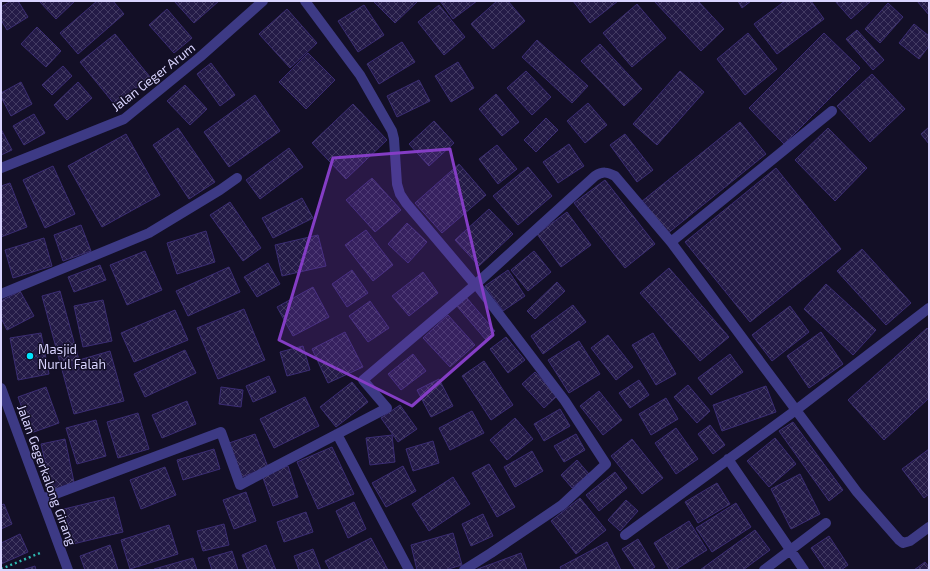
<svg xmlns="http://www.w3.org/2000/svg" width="930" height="571" font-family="'Exo 2',sans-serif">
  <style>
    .building { fill: url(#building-cross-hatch); stroke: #3b2d73 }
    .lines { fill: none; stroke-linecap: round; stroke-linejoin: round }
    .path { stroke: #2fb8b0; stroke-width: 2.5; stroke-dasharray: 2 3; stroke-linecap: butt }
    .minor { stroke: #3d3a85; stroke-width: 10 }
    .marked { fill: #843dc5; fill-opacity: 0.2; stroke: #843dc5; stroke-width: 3; stroke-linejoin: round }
    .poi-dot { fill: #00e5ff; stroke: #130f26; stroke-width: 1.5 }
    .labels { text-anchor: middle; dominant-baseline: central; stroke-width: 3; stroke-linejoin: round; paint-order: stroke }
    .street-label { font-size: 13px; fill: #d9d4ff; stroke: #130f26 }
    .poi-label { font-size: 13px; fill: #d9d4ff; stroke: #130f26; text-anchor: start }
  </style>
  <defs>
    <pattern id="building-cross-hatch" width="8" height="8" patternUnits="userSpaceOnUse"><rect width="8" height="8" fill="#241b47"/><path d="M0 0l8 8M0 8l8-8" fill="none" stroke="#433b63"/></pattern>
  </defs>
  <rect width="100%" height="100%" fill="#130f26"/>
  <path class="building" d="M11 1H18L28 17 7 30 1 20V7Z
    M39 1H75L56 19Z
    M97 1H113L124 14 78 54 60 33Z
    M174 1H219L194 23Z
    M373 1H418L395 23Z
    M440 1H477L453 19Z
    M497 1H508L525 21 493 49 471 24Z
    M573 1H618L590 23Z
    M654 1H698L724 29 701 51Z
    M738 1H751L742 8Z
    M785 1H811L824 19 777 54 754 24Z
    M835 1H871L851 19Z
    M917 1H929V15Z
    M888 3 903 17 880 43 865 29Z
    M637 4 666 38 632 67 603 33Z
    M364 5 384 35 358 52 338 21Z
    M439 5 465 37 444 55 418 22Z
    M167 9 192 38 174 53 149 25Z
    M287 9 317 43 290 68 259 34Z
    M914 24 929 36V46L919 59 899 43Z
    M37 27 61 51 46 67 21 44Z
    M857 30 884 60 873 70 846 39Z
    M748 33 777 69 745 95 717 59Z
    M824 33 860 68 784 144 749 108Z
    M115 34 150 77 115 105 80 62Z
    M537 40 588 86 572 103 522 57Z
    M402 42 415 62 379 84 367 64Z
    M600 44 642 89 624 106 581 61Z
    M308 53 335 80 306 109 279 82Z
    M458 62 474 88 451 102 435 76Z
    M211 63 235 95 220 106 197 74Z
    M63 66 72 76 52 95 42 85Z
    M526 71 551 97 532 115 507 88Z
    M680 71 704 92 657 145 633 124Z
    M872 74 905 109 870 142 837 106Z
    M419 80 430 101 397 117 387 96Z
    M21 82 32 104 11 116 1 97V93Z
    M78 82 92 98 67 120 54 105Z
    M185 85 207 109 190 125 167 101Z
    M496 94 519 122 502 136 479 109Z
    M255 95 280 131 229 167 204 132Z
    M588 103 607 125 585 143 567 121Z
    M353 104 387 140 346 179 312 143Z
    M34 114 45 133 24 145 13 126Z
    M546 118 558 130 536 152 524 140Z
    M434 121 454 143 429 166 409 144Z
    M740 122 766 154 667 234 641 202Z
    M929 127V144L921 134Z
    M178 128 215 182 189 199 153 145Z
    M828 128 867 168 835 201 795 160Z
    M1 129 12 150 1 155Z
    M126 134 160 195 102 227 68 166Z
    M625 134 653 170 637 182 610 145Z
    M569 144 584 166 558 183 543 162Z
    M497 145 517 169 498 184 479 159Z
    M289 148 303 167 260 199 246 180Z
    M459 164 486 195 442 233 415 203Z
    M53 166 75 214 45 228 23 180Z
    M528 167 552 196 518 225 493 196Z
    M776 168 841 249 750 322 685 242Z
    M372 178 401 210 375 232 346 200Z
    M605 180 655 244 625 268 574 203Z
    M10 183 27 227 1 237V186Z
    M302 198 313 218 273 238 262 218Z
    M230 202 261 248 243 261 210 215Z
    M489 209 513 234 479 266 455 240Z
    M567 212 591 245 561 267 537 234Z
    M407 223 427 242 408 263 388 244Z
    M81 225 91 251 63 261 54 235Z
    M366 230 393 265 373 281 345 245Z
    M206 231 215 262 177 274 167 243Z
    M318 235 326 266 282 276 275 245Z
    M44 238 52 266 13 278 5 250Z
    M862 249 911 303 886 325 837 271Z
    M145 251 162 290 127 305 110 265Z
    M534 251 551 272 528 291 511 270Z
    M268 263 280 284 257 297 244 277Z
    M100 265 106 280 74 292 68 277Z
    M229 267 240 292 188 316 176 291Z
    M669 268 729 337 700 361 640 293Z
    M352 270 368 293 347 307 332 284Z
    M508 270 525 296 503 311 485 286Z
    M423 272 438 293 409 316 392 296Z
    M557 282 565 291 535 319 527 311Z
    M826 284 876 330 853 355 804 309Z
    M313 287 329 317 293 336 277 307Z
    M20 291 34 316 7 330 1 318V301Z
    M60 291 79 360 110 351 124 401 74 414 42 296Z
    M466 297 495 331 486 340 456 305Z
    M103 300 112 341 83 347 74 306Z
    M370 301 389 328 368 342 349 316Z
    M573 305 586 322 543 354 531 336Z
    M790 306 809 332 772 361 752 335Z
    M244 309 265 360 218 379 197 328Z
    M175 310 188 340 134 362 121 333Z
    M448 315 475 345 450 367 423 338Z
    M927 328 929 330V398L884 440 848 400Z
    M345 332 363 367 328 383 312 349Z
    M821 332 843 364 809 388 787 356Z
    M41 333 49 374 18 380 10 338Z
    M653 333 676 374 656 385 632 345Z
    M608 335 633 367 616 380 591 348Z
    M506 337 525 360 508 373 490 349Z
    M579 341 600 374 569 393 548 360Z
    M303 346 310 370 287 376 280 352Z
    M185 350 196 373 145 397 134 374Z
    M413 354 426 371 401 390 388 374Z
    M730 354 743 372 711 395 698 378Z
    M484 361 513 405 491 420 462 376Z
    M535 372 557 396 544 408 522 384Z
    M269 376 276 392 253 402 246 386Z
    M439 379 453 406 431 417 417 390Z
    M639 380 649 395 630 408 619 393Z
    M352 382 368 402 336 427 320 407Z
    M688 385 710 411 697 423 674 397Z
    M766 386 776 412 722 431 713 405Z
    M46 387 59 423 31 433 18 397Z
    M221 387 243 390 241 407 219 404Z
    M599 391 622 420 603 435 580 406Z
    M305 397 319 426 274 448 260 419Z
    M666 398 678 419 651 435 639 414Z
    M187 401 196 424 162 438 152 415Z
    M400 405 417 429 398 442 381 418Z
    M560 409 570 426 544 441 534 424Z
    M472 411 484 433 450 450 439 428Z
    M138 413 149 449 118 458 107 422Z
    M515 418 533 439 507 460 490 440Z
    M96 420 106 456 77 464 66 428Z
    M793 422 843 490 829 501 779 431Z
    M710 425 725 445 713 454 698 434Z
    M676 428 698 459 676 474 655 443Z
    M255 434 268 467 242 477 229 443Z
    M576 434 585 450 564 462 554 446Z
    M392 435 395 462 370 465 366 438Z
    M775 438 796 464 769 487 747 461Z
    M65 439 75 487 52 492 41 444Z
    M632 439 663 478 642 494 611 456Z
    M433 441 439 463 413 471 406 449Z
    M332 447 354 494 318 509 297 462Z
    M214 449 220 469 183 480 177 460Z
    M929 449V494L924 498 902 469Z
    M532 451 543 471 515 487 504 467Z
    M577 460 589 474 572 488 561 475Z
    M489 464 515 507 497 517 472 473Z
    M288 466 298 497 273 506 262 475Z
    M403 466 416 491 386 507 372 483Z
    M165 467 176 495 141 509 130 480Z
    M615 472 627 488 599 511 586 495Z
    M800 474 820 514 791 529 771 489Z
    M453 477 470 504 429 531 412 504Z
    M717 483 730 504 698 523 685 502Z
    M246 492 256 521 234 529 223 500Z
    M114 497 123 532 73 544 64 509Z
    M580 498 606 530 576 554 551 521Z
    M626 500 638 511 620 531 608 520Z
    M354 502 366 529 348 538 336 511Z
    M736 503 751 527 712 552 696 528Z
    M4 504 12 524 1 529V505Z
    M306 512 313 532 284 542 277 522Z
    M483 514 493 536 471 546 462 524Z
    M689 521 707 550 675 570H670L654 543Z
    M224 524 229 545 203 551 197 531Z
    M169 525 178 554 130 569 121 540Z
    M755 530 770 550 743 570H700Z
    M453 533 462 565 445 570H417L411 545Z
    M20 534 28 552 1 564V543Z
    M829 536 848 565 841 570H826L811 548Z
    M371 538 388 570H330L325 561Z
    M638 539 655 567 650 570H636L622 549Z
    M607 542 621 570H561L560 567Z
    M110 545 118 570H85L80 556Z
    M266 545 276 570H248L242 555Z
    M313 549 321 570H299L294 556Z
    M232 551 238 570H212L208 558Z
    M521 553 527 570H475Z
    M193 558 197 570H154V569Z
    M925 562 929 567V570H914Z
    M35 566 36 570H22Z"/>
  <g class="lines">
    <path class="path" d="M1 569 40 553"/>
    <path class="minor" d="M305 1 360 75 392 131 394 139 397 184 400 194 406 203 472 281 476 284 595 176C603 171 607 172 615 176L671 242 857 492 899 540 903 543 910 541 929 527
      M1 168 124 119 200 57 263 1
      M671 242 832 111
      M1 294 149 233 220 190 237 178
      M1 388 68 570
      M337 434 409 570
      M728 459 804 570
      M42 499 221 432 240 485 387 408 363 380 476 284 565 401 606 464 562 505 491 553 464 570
      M625 535 796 410 929 308
      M764 570 826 523"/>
  </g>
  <path class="marked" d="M450 149 493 335 412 406 279 340 333 158Z"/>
  <circle class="poi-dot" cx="30" cy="356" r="4"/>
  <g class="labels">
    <g class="street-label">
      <text transform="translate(153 77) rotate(-38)">Jalan Geger Arum</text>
      <text transform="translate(47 475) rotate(70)">Jalan Gegerkalong Girang</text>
    </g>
    <g class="poi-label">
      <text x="38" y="349">Masjid<tspan x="38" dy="15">Nurul Falah</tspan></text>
    </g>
  </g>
  <rect width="930" height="571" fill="none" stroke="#d9d4ff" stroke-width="4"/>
</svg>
